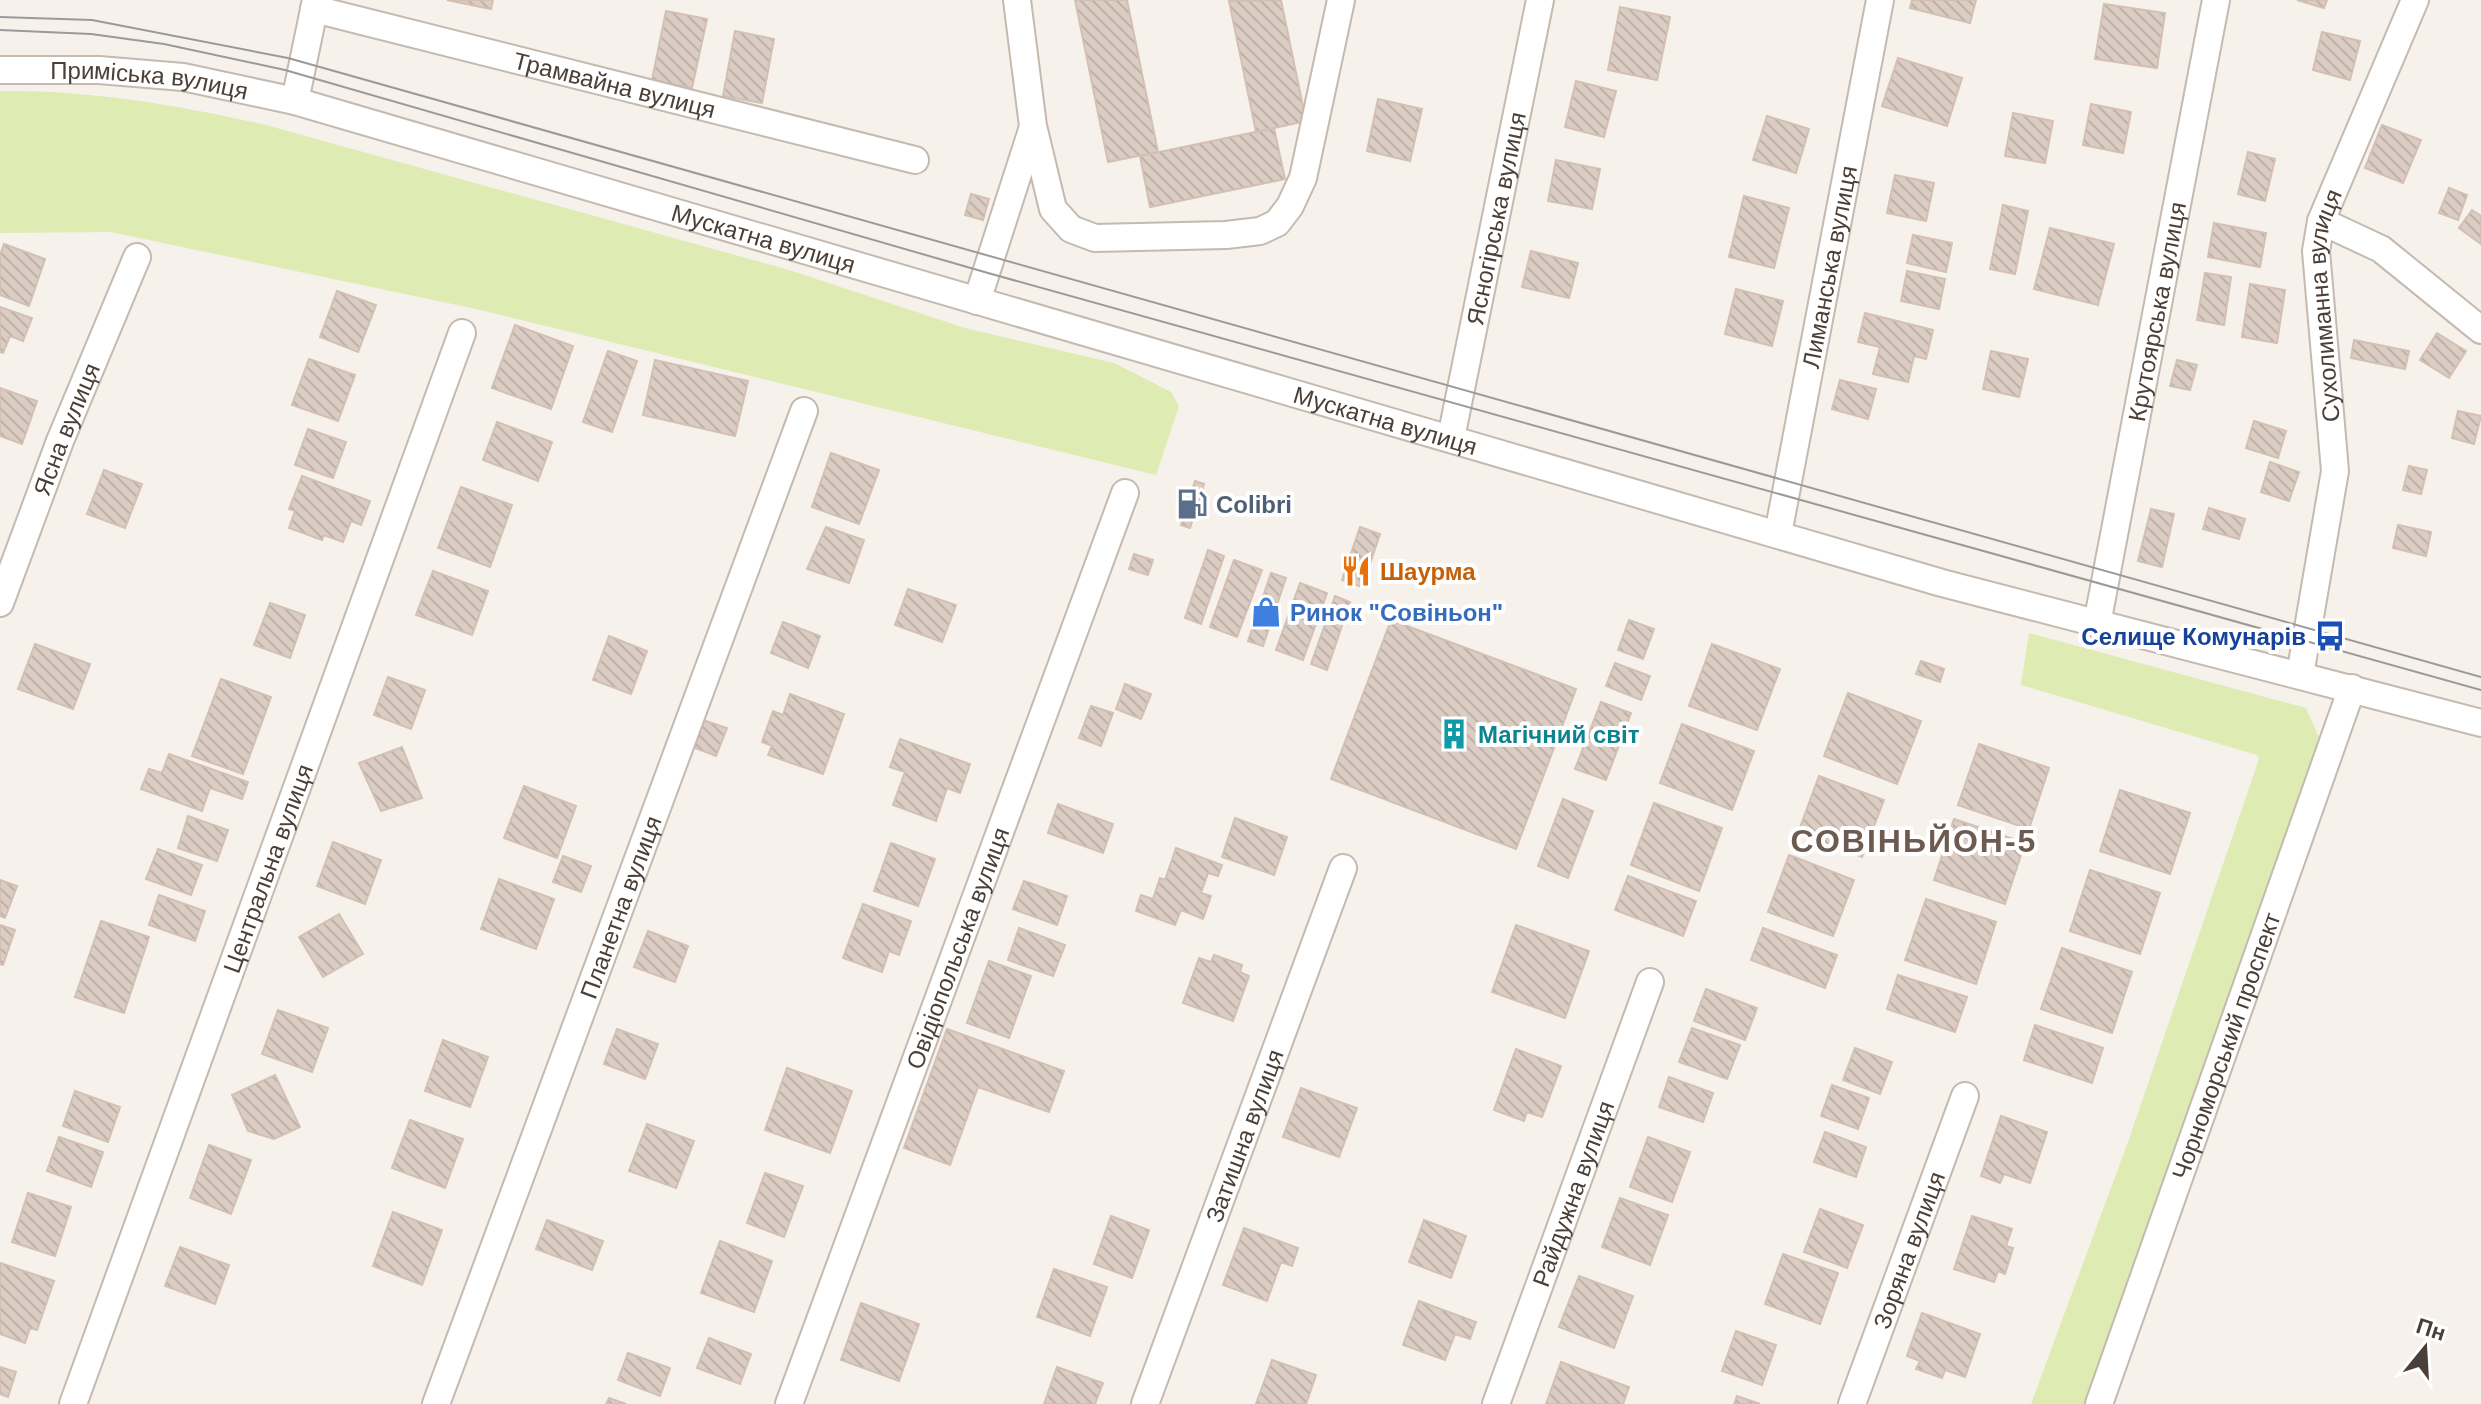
<svg xmlns="http://www.w3.org/2000/svg" width="2481" height="1404" font-family="Arial,sans-serif">
  <style>
    .green { fill: #deebb3 }
    .building { fill: url(#building-back-hatch); stroke: #d4c0b3; stroke-width: 2 }
    .lines { fill: none; stroke-linecap: round; stroke-linejoin: round }
    .minor-casing { stroke: #c5b9b0; stroke-width: 30 }
    .minor { stroke: #fff; stroke-width: 26 }
    .tram { stroke: #9a9a9a; stroke-width: 2 }
    .labels { text-anchor: middle; dominant-baseline: central; stroke-width: 8; stroke-linejoin: round; paint-order: stroke }
    .street-label { font-size: 24px; fill: #4b4038; stroke: #fff }
    .service-label { font-size: 24px; font-weight: bold; fill: #4e5e75; stroke: #fff; text-anchor: start }
    .food-label { font-size: 24px; font-weight: bold; fill: #c56008; stroke: #fff; text-anchor: start }
    .shop-label { font-size: 24px; font-weight: bold; fill: #366cbe; stroke: #fff; text-anchor: start }
    .transit-label { font-size: 24px; font-weight: bold; fill: #164399; stroke: #fff; text-anchor: end }
    .culture-label { font-size: 24px; font-weight: bold; fill: #0d838f; stroke: #fff; text-anchor: start }
    .district-label { font-size: 32px; font-weight: bold; letter-spacing: 2px; fill: #6e5b4f; stroke: #fff }
  </style>
  <defs>
    <pattern id="building-back-hatch" width="6" height="6" patternUnits="userSpaceOnUse" patternTransform="scale(2)"><rect width="6" height="6" fill="#dbcdc3"/><path d="M-1 5l2 2M0 0l6 6M5-1l2 2" fill="none" stroke="#bdb1a8"/></pattern>
  </defs>
  <rect width="100%" height="100%" fill="#f6f1eb"/>
  <path class="green" d="M0 91C90 90 178 105 266 125L789 270 965 328 1114 363 1171 392 1179 406 1156 475 476 309 111 232 0 233Z
    M2029 633 2306 708 2321 742 2256 939 2084 1404H2031L2128 1142 2259 759 2257 755 2021 685Z"/>
  <path class="building" d="M447 0H493L491 9Z
    M1075 0H1127L1158 152 1108 162Z
    M1281 0 1306 121 1256 132 1229 1Z
    M1912 0H1976L1970 23 1910 8Z
    M2297 0H2327L2324 8Z
    M2104 4 2165 13 2157 68 2095 59Z
    M1620 7 1670 17 1657 80 1608 70Z
    M666 11 707 19 692 88 652 80Z
    M735 31 774 39 762 103 723 96Z
    M2322 32 2360 41 2350 80 2313 70Z
    M1898 58 1962 78 1947 126 1882 106Z
    M1576 81 1616 91 1604 137 1565 127Z
    M1378 99 1422 109 1410 161 1367 151Z
    M2091 104 2131 112 2123 153 2083 145Z
    M2013 113 2053 121 2045 163 2005 156Z
    M1767 116 1809 129 1796 173 1753 160Z
    M2382 125 2421 140 2403 183 2365 168Z
    M1274 128 1285 179 1150 207 1140 156Z
    M2248 152 2275 159 2265 201 2238 194Z
    M1556 160 1600 169 1592 209 1548 201Z
    M1895 175 1934 183 1926 221 1887 213Z
    M2449 188 2467 195 2458 220 2439 213Z
    M971 194 989 199 983 220 965 215Z
    M1744 196 1789 208 1774 268 1729 257Z
    M2003 205 2028 211 2015 274 1990 269Z
    M2472 210 2481 216V244L2459 228Z
    M2214 223 2266 233 2260 267 2208 257Z
    M2050 228 2114 244 2098 305 2034 289Z
    M1913 235 1952 243 1946 272 1907 263Z
    M4 244 45 259 29 306 0 295V255Z
    M1531 251 1578 263 1569 298 1522 287Z
    M1907 271 1945 279 1939 309 1901 301Z
    M2205 273 2231 277 2224 325 2197 320Z
    M2250 284 2285 290 2277 343 2242 337Z
    M1736 289 1783 301 1772 346 1725 334Z
    M337 291 376 305 358 352 320 337Z
    M0 307 32 318 23 341 10 336 3 353 0 352Z
    M1865 313 1933 330 1926 359 1914 356 1908 382 1873 374 1880 347 1858 342Z
    M515 325 573 346 551 409 492 388Z
    M2437 333 2466 351 2449 378 2420 360Z
    M2354 340 2409 351 2405 369 2351 358Z
    M608 351 637 361 612 432 583 422Z
    M1991 351 2028 359 2019 397 1983 389Z
    M309 359 355 375 338 421 292 405Z
    M655 360 748 381 735 436 643 415Z
    M2177 360 2197 365 2190 390 2170 386Z
    M1840 380 1876 389 1868 419 1832 409Z
    M0 388 37 401 22 444 0 436Z
    M2458 411 2481 416 2474 444 2452 438Z
    M2254 421 2286 431 2278 458 2246 448Z
    M497 422 552 442 538 481 483 460Z
    M308 429 346 442 333 478 295 465Z
    M831 453 879 470 859 524 812 507Z
    M2270 462 2299 472 2289 501 2261 492Z
    M2409 466 2427 470 2421 494 2403 490Z
    M104 470 142 484 125 528 87 514Z
    M302 476 370 501 361 525 351 521 343 542 324 535 322 540 289 528 295 511 289 509Z
    M1195 481 1204 484 1190 528 1181 525Z
    M461 487 512 505 490 567 438 548Z
    M2209 508 2245 519 2239 539 2203 529Z
    M2151 509 2174 514 2162 567 2138 561Z
    M2398 525 2431 532 2426 556 2393 548Z
    M826 527 864 540 849 583 807 569Z
    M1360 527 1380 534 1362 587 1342 580Z
    M1208 550 1224 556 1201 624 1185 618Z
    M1134 554 1153 560 1148 575 1129 569Z
    M1234 560 1262 570 1237 637 1210 627Z
    M433 571 488 591 472 635 416 615Z
    M1271 573 1286 578 1263 646 1248 641Z
    M1300 583 1327 593 1303 660 1276 650Z
    M908 589 956 605 942 642 895 625Z
    M1335 596 1350 602 1327 670 1311 664Z
    M270 603 305 615 290 658 254 645Z
    M1391 620 1576 689 1516 849 1331 779Z
    M1629 620 1654 629 1643 659 1618 650Z
    M783 622 820 636 808 668 771 653Z
    M609 636 647 651 631 694 593 680Z
    M35 644 90 664 73 709 18 689Z
    M1712 644 1780 669 1757 730 1689 706Z
    M1921 661 1944 669 1940 682 1916 674Z
    M1615 663 1650 676 1641 700 1606 686Z
    M388 677 425 690 411 729 374 715Z
    M221 679 271 697 243 774 192 756Z
    M1125 684 1151 694 1141 719 1116 709Z
    M1848 693 1921 721 1897 784 1824 756Z
    M790 694 844 714 823 774 768 755 772 746 762 742 773 711 783 715Z
    M1601 702 1631 713 1606 780 1575 769Z
    M1091 706 1113 713 1101 746 1079 738Z
    M697 718 727 728 716 756 687 745Z
    M1682 724 1754 751 1732 810 1660 783Z
    M900 739 970 764 960 793 947 788 936 821 893 805 905 772 890 767Z
    M1979 744 2049 768 2029 829 1958 805Z
    M402 747 422 798 381 811 359 763Z
    M169 754 248 782 242 799 210 788 202 811 141 789 149 769 162 773Z
    M1819 776 1884 800 1862 857 1798 833Z
    M524 786 576 806 557 858 504 838Z
    M2120 790 2190 813 2170 874 2100 851Z
    M1563 799 1593 811 1568 878 1538 866Z
    M1654 803 1722 828 1699 891 1631 865Z
    M1058 804 1113 824 1103 853 1048 833Z
    M188 816 228 830 217 861 178 848Z
    M1235 818 1287 837 1274 875 1222 857Z
    M1954 819 2025 843 2005 904 1934 880Z
    M333 842 381 860 365 904 317 886Z
    M891 843 935 859 918 906 874 891Z
    M1176 848 1222 865 1218 876 1208 873 1201 893 1211 896 1203 919 1181 910 1175 925 1136 911 1141 895 1153 899 1160 878 1165 880Z
    M158 849 202 865 191 895 146 879Z
    M1789 855 1854 880 1833 936 1768 912Z
    M563 856 591 866 581 892 553 882Z
    M2090 870 2160 893 2140 954 2070 931Z
    M1628 876 1696 901 1683 936 1615 910Z
    M499 879 554 899 536 949 481 929Z
    M0 880 17 886 5 918 0 916Z
    M1024 881 1067 896 1057 925 1013 909Z
    M159 895 205 911 195 941 149 925Z
    M1926 899 1996 922 1976 984 1905 960Z
    M863 904 911 921 899 955 889 951 882 972 843 958Z
    M339 914 363 954 323 977 299 937Z
    M101 921 149 937 124 1013 75 997Z
    M0 925 15 930 3 965 0 964Z
    M1516 925 1589 951 1565 1018 1492 992Z
    M1019 928 1065 945 1053 976 1008 960Z
    M1763 928 1837 955 1825 988 1751 960Z
    M648 931 688 946 675 982 634 967Z
    M2062 948 2132 972 2112 1033 2041 1009Z
    M1214 955 1242 965 1240 972 1249 976 1233 1021 1183 1003 1199 958 1211 962Z
    M989 961 1031 976 1009 1038 967 1023Z
    M1898 975 1967 997 1955 1032 1887 1009Z
    M1706 989 1757 1008 1745 1040 1694 1021Z
    M278 1010 328 1028 312 1072 262 1054Z
    M2035 1025 2103 1048 2092 1083 2024 1060Z
    M1692 1028 1740 1045 1727 1079 1679 1062Z
    M617 1029 658 1044 645 1079 604 1064Z
    M947 1029 1064 1071 1049 1112 978 1087 950 1165 904 1148Z
    M443 1040 488 1057 470 1107 425 1091Z
    M1855 1048 1892 1062 1880 1094 1843 1080Z
    M1516 1049 1561 1066 1542 1117 1527 1112 1524 1121 1494 1110Z
    M787 1068 852 1091 830 1153 765 1130Z
    M275 1075 300 1127 274 1139 248 1131 232 1095Z
    M1669 1077 1713 1093 1703 1122 1659 1107Z
    M1832 1085 1869 1098 1858 1129 1821 1116Z
    M1301 1088 1357 1108 1339 1157 1283 1137Z
    M75 1091 120 1107 108 1142 63 1126Z
    M2001 1116 2047 1132 2030 1183 2004 1174 2000 1183 1981 1176Z
    M410 1120 463 1139 445 1188 392 1168Z
    M647 1124 694 1141 676 1188 629 1171Z
    M1825 1132 1866 1147 1856 1177 1814 1162Z
    M59 1137 103 1152 91 1187 47 1171Z
    M1648 1137 1690 1152 1672 1202 1630 1187Z
    M209 1145 251 1160 231 1214 190 1198Z
    M765 1173 803 1186 784 1237 747 1223Z
    M28 1193 71 1207 55 1256 12 1242Z
    M1620 1198 1668 1215 1650 1265 1602 1247Z
    M1820 1209 1863 1225 1847 1268 1804 1252Z
    M393 1212 442 1230 422 1285 373 1266Z
    M1111 1216 1149 1230 1132 1278 1094 1264Z
    M1972 1216 2012 1229 2006 1246 2013 1248 2005 1274 1998 1271 1994 1282 1954 1269Z
    M547 1220 603 1241 592 1270 536 1249Z
    M1424 1220 1466 1236 1451 1278 1409 1262Z
    M1244 1228 1298 1248 1292 1266 1281 1262 1267 1301 1223 1285Z
    M720 1241 772 1261 754 1312 701 1293Z
    M180 1247 229 1265 215 1304 165 1286Z
    M1783 1254 1838 1273 1820 1324 1765 1304Z
    M0 1263 54 1281 37 1330 30 1328 25 1343 0 1334Z
    M1054 1269 1107 1287 1090 1336 1037 1317Z
    M1579 1276 1633 1296 1614 1348 1559 1327Z
    M1419 1301 1476 1322 1470 1339 1455 1334 1445 1360 1403 1345Z
    M861 1303 919 1324 899 1381 841 1360Z
    M1922 1313 1980 1334 1965 1377 1945 1370 1942 1378 1916 1369 1920 1361 1907 1356Z
    M1736 1331 1776 1345 1762 1385 1722 1371Z
    M709 1338 751 1354 740 1384 697 1368Z
    M628 1353 670 1368 660 1396 618 1380Z
    M1272 1360 1316 1375 1306 1404H1256Z
    M1561 1362 1629 1387 1623 1404H1546Z
    M0 1367 16 1372 8 1397 0 1394Z
    M1057 1367 1103 1383 1095 1404H1044Z
    M1737 1396 1760 1404H1734Z
    M609 1398 626 1404H606Z"/>
  <g class="lines">
    <g class="minor-casing">
      <g id="minor">
        <path d="M1017 0 1033 126 1053 209 1071 229 1095 238 1226 235 1260 231 1277 223 1290 206 1303 178 1341 0"/>
        <path id="s1" d="M314 9 915 160"/>
        <path id="s2" d="M0 70H99L183 77 295 101 1942 583 2481 723"/>
        <path d="M295 101 316 0"/>
        <path d="M2321 221 2381 249 2481 330"/>
        <path d="M977 301 1032 130"/>
        <path id="s3" d="M1451 438 1540 0"/>
        <path id="s4" d="M1778 534 1880 0"/>
        <path id="s5" d="M0 603 60 441 137 257"/>
        <path id="s6" d="M2097 624 2216 0"/>
        <path id="s7" d="M2300 675 2335 471 2316 251 2321 221 2415 0"/>
        <path id="s8" d="M73 1404 462 333"/>
        <path id="s9" d="M436 1404 804 411"/>
        <path id="s10" d="M789 1404 1125 493"/>
        <path id="s11" d="M1145 1404 1343 868"/>
        <path id="s12" d="M1496 1404 1650 982"/>
        <path id="s13" d="M1852 1404 1965 1096"/>
        <path id="s14" d="M2099 1404 2352 688"/>
      </g>
    </g>
    <use href="#minor" class="minor"/>
    <path class="tram" d="M0 17 92 20 288 58 2481 677
      M0 30 91 34 164 44 285 70 988 273 2481 690"/>
  </g>
  <defs>
    <g id="fuel-bare" transform="scale(2.4)"><path d="M-5.5-6h7V0h2V4h1.3V-2.5L3-4.5l.8-.8L6-3V5H2.5V1h-1V6h-7ZM-4.2-4.7v3.2H.2V-4.7Z" fill="#5c6f8a" stroke="#fff" stroke-width="2.5" paint-order="stroke"/></g>
    <g id="restaurant-bare" transform="scale(2.4)"><path d="M-5-6h1v4h1v-4h1v4h1v-4h1v5L-1.5 .5V6h-2V.5L-5-1ZM5-6V6H3V1.5H1.5Q1.5-4 5-6Z" fill="#e8710a" stroke="#fff" stroke-width="2.5" paint-order="stroke"/></g>
    <g id="shop-bare" transform="scale(2.4)"><path d="M-5-2.5h2.3a2.7 3.5 0 0 1 5.4 0H5L5.5 6h-11ZM-1.5-2.5h3a1.5 2.3 0 0 0-3 0Z" fill="#3f7fe0" stroke="#fff" stroke-width="2.5" paint-order="stroke"/></g>
    <g id="bus-bare" transform="scale(2.4)"><path d="M-5-6H5V4H4V6H2V4H-2V6H-4V4H-5ZM-3.5-4V0h7V-4ZM-3.5 1.2v1.5H-2V1.2ZM2 1.2v1.5H3.5V1.2Z" fill="#1a4fb4" stroke="#fff" stroke-width="2.5" paint-order="stroke"/></g>
    <g id="building-bare" transform="scale(2.4)"><path d="M-4-6H4V6H1V3H-1V6H-4ZM-2.5-4.3h1.7v1.8h-1.7ZM.8-4.3h1.7v1.8H.8ZM-2.5-1h1.7V.8h-1.7ZM.8-1h1.7V.8H.8Z" fill="#0f9aa8" stroke="#fff" stroke-width="2.5" paint-order="stroke"/></g>
  </defs>
  <g fill-rule="evenodd">
    <use href="#fuel-bare" x="1192" y="504"/>
    <use href="#restaurant-bare" x="1356" y="571"/>
    <use href="#shop-bare" x="1266" y="612"/>
    <use href="#bus-bare" x="2330" y="636"/>
    <use href="#building-bare" x="1454" y="734"/>
  </g>
  <g class="labels">
    <g class="street-label">
      <text stroke="none"><textPath href="#s2" startOffset="150">Приміська вулиця</textPath></text>
      <text stroke="none"><textPath href="#s1" startOffset="310">Трамвайна вулиця</textPath></text>
      <text stroke="none"><textPath href="#s3" startOffset="224">Ясногірська вулиця</textPath></text>
      <text stroke="none"><textPath href="#s2" startOffset="786">Мускатна вулиця</textPath></text>
      <text stroke="none"><textPath href="#s4" startOffset="272">Лиманська вулиця</textPath></text>
      <text stroke="none"><textPath href="#s7" startOffset="374">Сухолиманна вулиця</textPath></text>
      <text stroke="none"><textPath href="#s6" startOffset="318">Крутоярська вулиця</textPath></text>
      <text stroke="none"><textPath href="#s2" startOffset="1434">Мускатна вулиця</textPath></text>
      <text stroke="none"><textPath href="#s5" startOffset="186">Ясна вулиця</textPath></text>
      <text stroke="none"><textPath href="#s8" startOffset="570">Центральна вулиця</textPath></text>
      <text stroke="none"><textPath href="#s9" startOffset="530">Планетна вулиця</textPath></text>
      <text stroke="none"><textPath href="#s10" startOffset="486">Овідіопольська вулиця</textPath></text>
      <text stroke="none"><textPath href="#s14" startOffset="380">Чорноморський проспект</textPath></text>
      <text stroke="none"><textPath href="#s11" startOffset="286">Затишна вулиця</textPath></text>
      <text stroke="none"><textPath href="#s12" startOffset="224">Райдужна вулиця</textPath></text>
      <text stroke="none"><textPath href="#s13" startOffset="164">Зоряна вулиця</textPath></text>
    </g>
    <g class="service-label">
      <text x="1216" y="504">Colibri</text>
    </g>
    <g class="food-label">
      <text x="1380" y="571">Шаурма</text>
    </g>
    <g class="shop-label">
      <text x="1290" y="612">Ринок "Совіньон"</text>
    </g>
    <g class="transit-label">
      <text x="2306" y="636">Селище Комунарів</text>
    </g>
    <g class="culture-label">
      <text x="1478" y="734">Магічний світ</text>
    </g>
    <g class="district-label">
      <text x="1914" y="841">СОВІНЬЙОН-5</text>
    </g>
  </g>
  <g transform="translate(2425 1348) rotate(18)" stroke="#ffffff" stroke-width="6" paint-order="stroke">
  <path d="M0-6L14 30L0 20L-14 30Z" fill="#4b4038"/>
  <text y="-12" font-size="22" font-weight="bold" text-anchor="middle" fill="#4b4038">Пн</text>
  </g>
</svg>
